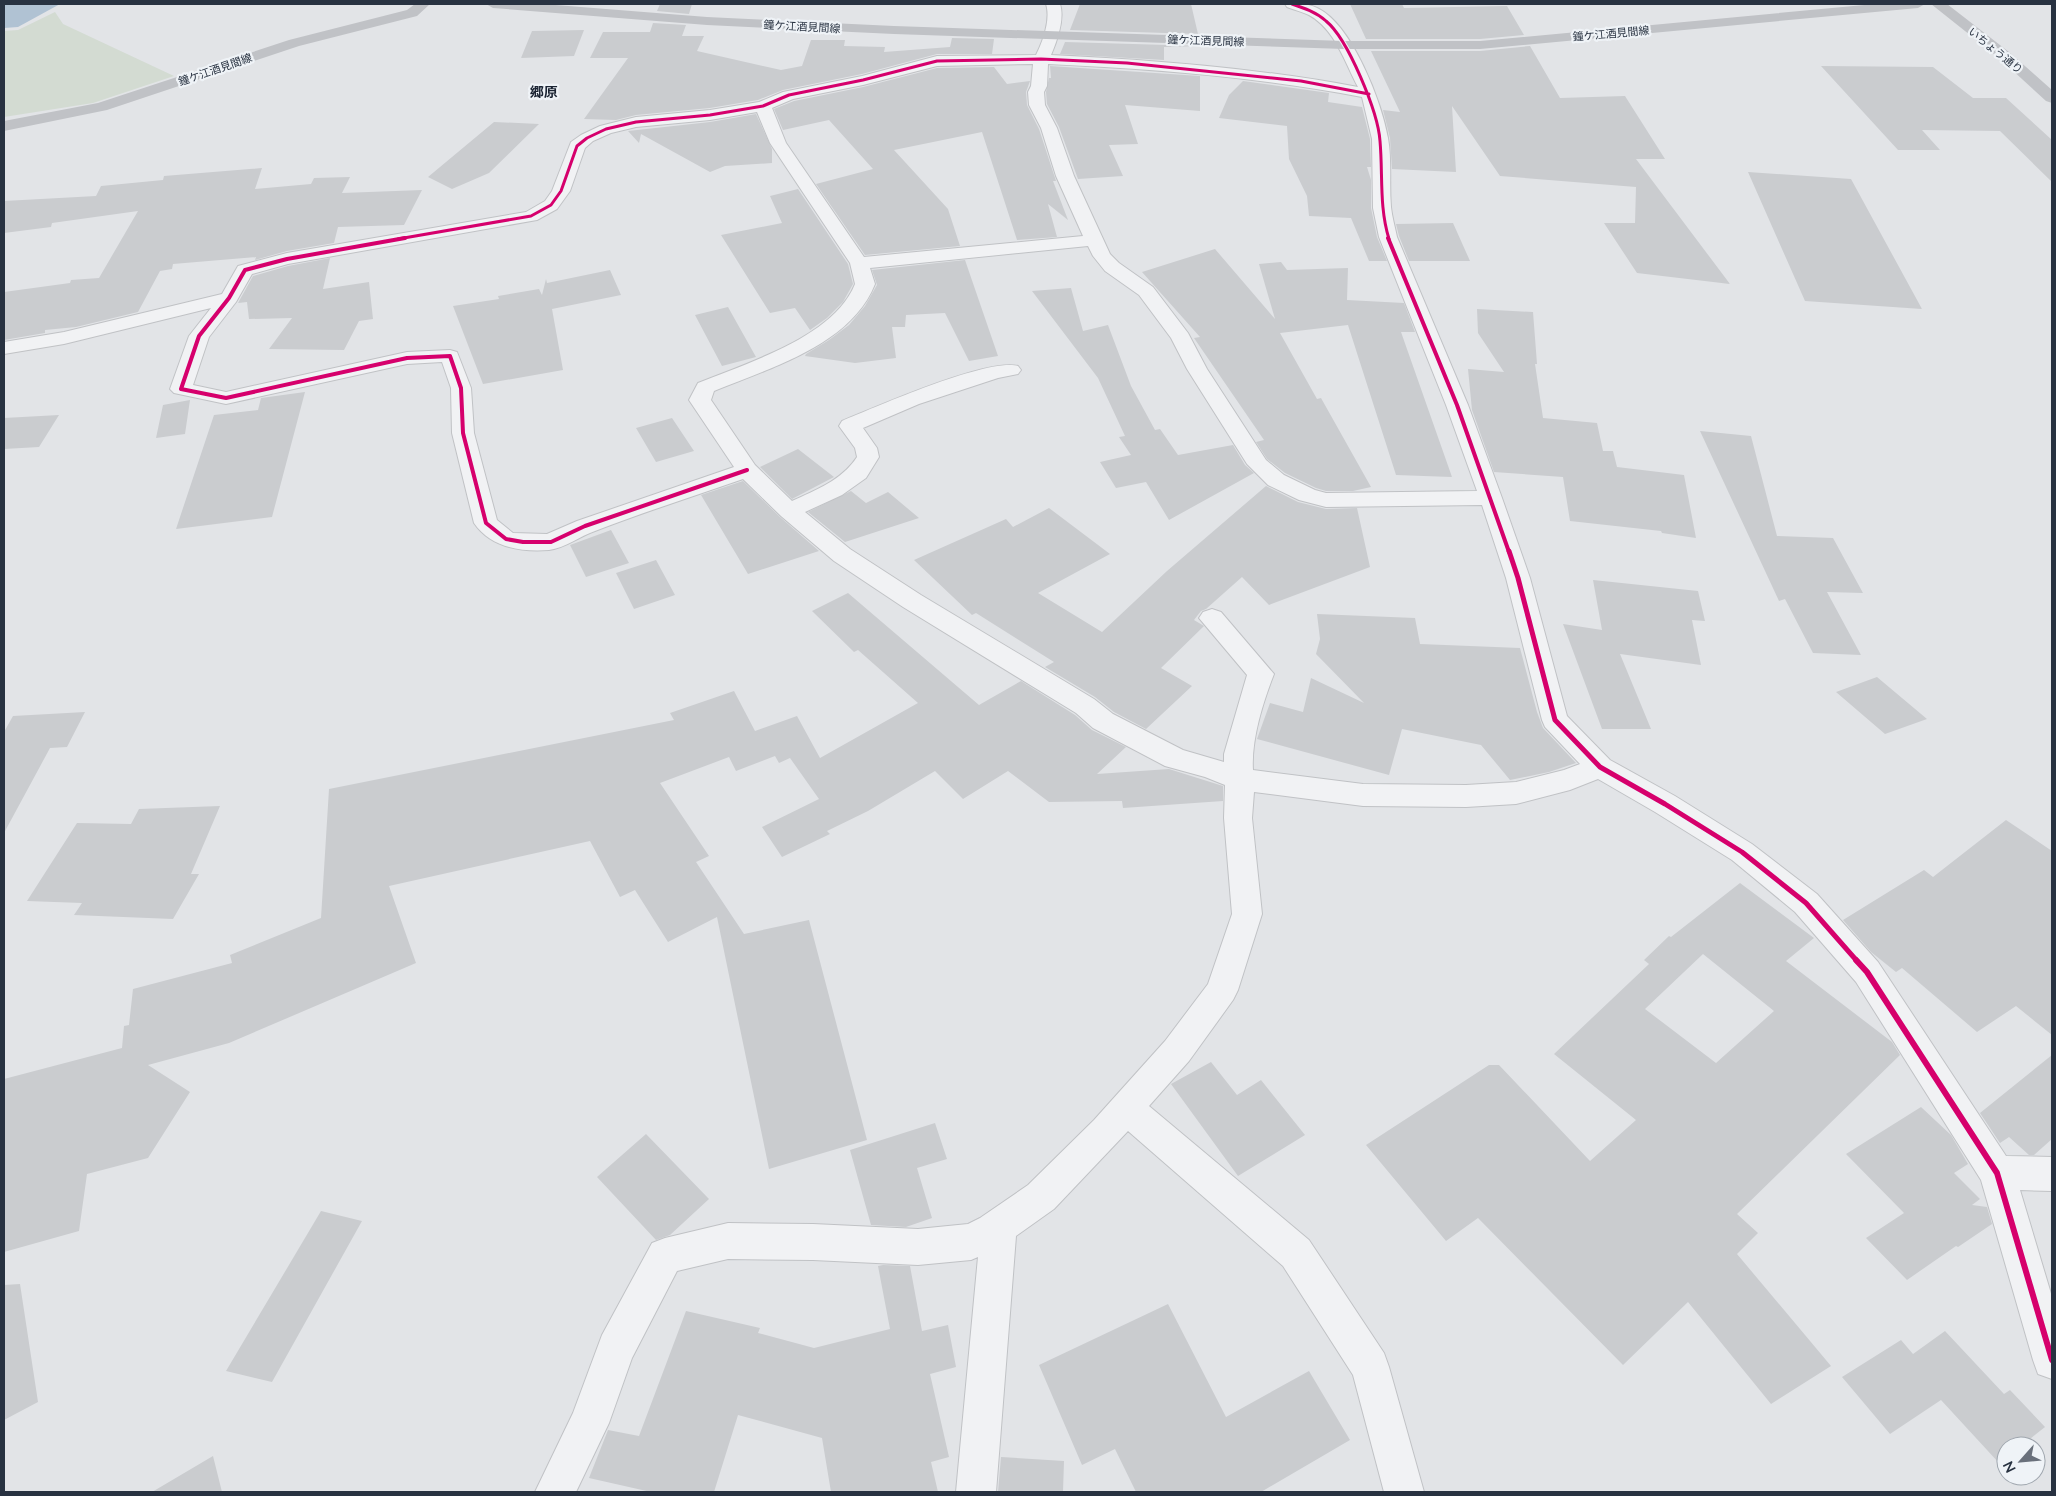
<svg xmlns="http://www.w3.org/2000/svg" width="2056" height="1496" font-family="Lato,'Noto Sans JP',sans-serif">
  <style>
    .green { fill: #d3dbd2 }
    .water { fill: #b0c2d3 }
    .building { fill: #cacccf; fill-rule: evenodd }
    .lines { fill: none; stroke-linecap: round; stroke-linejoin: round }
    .street-casing { stroke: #c0c2c5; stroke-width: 2 }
    .street { fill: #f1f2f4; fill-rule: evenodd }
    .secondary { fill: #c0c2c6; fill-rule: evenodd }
    .cycleway-far3-casing { stroke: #eff3f7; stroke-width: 5 }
    .cycleway-far2-casing { stroke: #eff3f7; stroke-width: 6 }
    .cycleway-far1-casing { stroke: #eff3f7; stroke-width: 8 }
    .cycleway-casing { stroke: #eff3f7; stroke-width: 9 }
    .cycleway-far3 { stroke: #d6006c; stroke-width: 3 }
    .cycleway-far2 { stroke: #d6006c; stroke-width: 4 }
    .cycleway-far1 { stroke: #d6006c; stroke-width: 5 }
    .cycleway { stroke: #d6006c; stroke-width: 6 }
    .labels { text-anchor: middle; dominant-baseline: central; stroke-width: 4.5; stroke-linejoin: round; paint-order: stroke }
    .far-street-label { font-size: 11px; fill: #283241; stroke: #eff3f7 }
    .far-quarter-label { font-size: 14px; font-weight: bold; fill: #1a2332; stroke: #eff3f7 }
  </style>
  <rect width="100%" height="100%" fill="#e2e4e7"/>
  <path class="green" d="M55 12 63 24 174 76 93 103 4 117V31L18 30Z"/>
  <path class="water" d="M4 4H60L18 27 4 28Z"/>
  <path class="building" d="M660 4H692L689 14 657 11Z
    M1080 4H1191L1198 34 1070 30Z
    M1350 4H1402L1404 8 1507 6 1524 35 1480 39H1366Z
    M653 23 686 25 682 36H704L697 51 781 70 802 66 811 40H845L844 46 885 47 884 52 950 47 952 38 994 39 992 54H937L862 74 783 90 758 100 710 108 636 115 616 120 584 119 628 58H590L603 32H650Z
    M584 30 574 56 521 58 532 31Z
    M1065 42 1201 46 1164 47V60L1060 54Z
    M1530 46 1560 98 1625 96 1665 159H1636L1730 284 1637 273 1604 223H1635L1636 187 1500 176 1452 106 1456 172 1392 169 1390 138 1383 110 1400 112 1371 51H1480Z
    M1050 66 1200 76V111L1125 105 1138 144 1109 145 1123 176 1078 179 1059 127 1047 104 1046 92 1049 78H1051Z
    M1821 66 1933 67 1973 98H2006L2052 140V182L2000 131 1922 130 1940 150H1898Z
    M994 67 1007 84 1030 81 1026 92 1027 105 1039 129 1056 181H1053L1068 220 1048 204 1057 237 1017 240 982 132 894 150 948 209 960 246 865 255 816 184 873 169 829 120 783 130 774 109 794 101 863 87 937 68Z
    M1243 81 1329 93 1328 102 1362 107 1370 139 1371 167H1367L1371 180V208L1377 237 1387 261H1369L1351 218 1309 216 1307 196 1289 159 1287 126 1219 118 1229 95Z
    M756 114 772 149V163L725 166 710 172 641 134 639 143 628 131 710 122Z
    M494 122 539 124 489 173 452 189 428 177Z
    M262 168 255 189 311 184 314 178 350 177 342 193 422 190 404 225 338 227 334 243 287 251 255 260 256 257 173 264 172 269 160 271 138 312 76 327 45 330V333L4 340V292L70 283 71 280 99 278 138 211 52 223 51 227 4 233V201L96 196 101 186 163 180 164 176Z
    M1748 172 1851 179 1922 309 1805 301Z
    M798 189 848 264 853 284 843 302 827 318 810 330 795 308 770 313 721 235 782 223 770 196Z
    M1453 223 1470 261H1409L1399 236 1396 224Z
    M1215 249 1275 319 1259 264 1281 262 1287 270 1348 268 1347 300 1404 303 1415 332H1401L1452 477 1396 475 1348 325 1280 333 1317 399 1321 398 1371 487 1353 491H1326L1316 488 1285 473 1267 459 1256 442 1264 440 1194 338 1200 337 1142 272Z
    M330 258 323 289 369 282 373 319 359 321 344 350 269 349 292 318 249 319 247 302 238 303 253 276 288 266Z
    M965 260 998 356 969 361 945 313 906 315 905 327H892L896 358 855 363 805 356 806 354 829 340 849 325 865 306 877 285 872 270Z
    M610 270 621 295 552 309 563 370 483 384 453 306 499 299 498 296 539 289 542 295 546 279 547 283Z
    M1071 288 1083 331 1108 325 1131 386 1155 430 1160 429 1178 455 1233 445 1245 465 1254 473 1169 520 1146 482 1116 488 1100 462 1131 455 1119 437 1125 436 1098 378 1032 291Z
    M728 307 756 357 722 366 695 315Z
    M1477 309 1533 312 1537 364H1535L1543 418 1597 423 1603 451H1613L1617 467 1684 475 1696 538 1662 533 1661 531 1570 521 1563 477 1494 472 1472 410 1468 369 1504 372 1478 333Z
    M305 392 272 517 176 529 214 415 258 410 261 398Z
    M190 400 185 434 156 438 163 405Z
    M59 415 39 447 4 449V418Z
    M672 418 694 451 656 462 636 428Z
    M1700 431 1751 436 1777 536 1833 538 1863 593 1827 592 1861 655 1813 653 1785 599 1779 601Z
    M798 449 834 477 792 499 760 467Z
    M743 481 780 517 819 551 748 574 701 495Z
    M1266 486 1298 502 1326 509 1357 508 1370 567 1269 605 1242 577 1206 609 1201 611 1194 620 1204 626 1161 668 1192 686 1146 729 1114 712 1095 697 1045 667 1054 662 976 613 972 615 914 560 1006 519 1013 527 1049 508 1110 554 1038 593 1102 632 1167 571Z
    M851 491 866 503 888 492 919 518 845 542 808 512Z
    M611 530 629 563 586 577 570 545Z
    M656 560 675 595 634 609 616 573Z
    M1593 580 1698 591 1705 621 1692 620 1701 665 1620 654 1651 729H1602L1563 624 1602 630Z
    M848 593 979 705 1021 681 1075 715 1092 730 1126 747 1097 774 1169 769 1223 786V801L1123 808 1122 801 1049 802 1008 771 963 799 935 771 868 811 827 831 830 834 782 857 762 827 819 799 790 758 779 763 775 756 736 771 729 757 660 783 709 856 696 862 744 934 809 920 867 1140 769 1169 717 917 668 942 635 890 620 897 590 841 389 886 416 963 229 1043 148 1065 190 1092 148 1158 87 1174 79 1231 4 1252V1079L122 1048 124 1026 129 1025 133 989 232 963 230 955 321 918 329 789 674 720 670 713 734 691 755 731 797 716 820 758 918 703 858 650 854 652 812 611Z
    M1317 614 1415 618 1420 644 1520 648 1537 712 1543 728 1576 763 1549 772 1510 780 1481 745 1402 729 1389 775 1257 739 1270 703 1303 712 1311 678 1364 703 1316 654 1320 639Z
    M1877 677 1927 719 1885 734 1836 692Z
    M85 712 67 747 50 748 4 833V732L13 716Z
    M220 806 191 874H199L173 919 74 915 82 903 27 901 77 823 131 824 139 809Z
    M2006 820 2052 851V1035L2016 1006 1977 1032 1902 968 1896 972 1871 952 1843 920 1924 870 1933 877Z
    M1740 883 1814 938 1786 961 1892 1042 1900 1055 1737 1214 1758 1233 1737 1254 1831 1366 1771 1404 1688 1302 1623 1365 1478 1218 1446 1241 1366 1145 1489 1065H1499L1590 1161 1636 1120 1554 1054 1649 964 1644 960 1669 936 1671 937ZM1703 954 1774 1011 1716 1063 1645 1009Z
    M2052 1055V1139L2034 1155H2029L2009 1137 2000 1143 1980 1113Z
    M1211 1062 1237 1095 1261 1080 1305 1135 1238 1176 1171 1084Z
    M1921 1107 1951 1135 1968 1164 1954 1173 1980 1199 1972 1205 1987 1207 1992 1224 1958 1247 1956 1246 1907 1280 1866 1238 1904 1213 1846 1154Z
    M935 1123 947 1159 917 1168 932 1218 906 1227 871 1225 850 1150Z
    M646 1134 709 1199 670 1235 656 1240 597 1177Z
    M321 1211 362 1221 272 1382 226 1371Z
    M883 1265 910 1266 922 1331 948 1325 956 1367 930 1374 949 1457 931 1462 938 1492H831L822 1438 738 1415 714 1492H651L589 1478 608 1430 639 1436 686 1311 760 1328 758 1333 814 1348 890 1329 878 1266Z
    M20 1284 38 1402 4 1420V1285Z
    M1168 1304 1226 1417 1309 1371 1350 1440 1261 1492H1136L1115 1449 1082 1465 1039 1365Z
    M1945 1331 2004 1394 2010 1390 2045 1427 2021 1446H2006V1457L1999 1463 1941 1400 1890 1434 1842 1377 1901 1340 1913 1354Z
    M213 1456 222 1492H152Z
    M1001 1457 1064 1461 1063 1492H998Z"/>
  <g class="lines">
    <g class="street-casing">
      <path id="street" d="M1046 4H1060C1065 19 1057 41 1051 55 1153 60 1257 68 1358 87 1345 63 1335 29 1309 15 1303 12 1294 10 1287 7L1285 4C1297 3 1308 3 1319 9 1352 26 1382 102 1388 138 1392 160 1389 184 1391 207 1392 217 1395 227 1397 237L1468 405 1502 498 1530 578 1567 716 1610 760 1675 796 1752 844 1817 894 1878 962 2006 1156 2052 1157V1191L2020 1190 2052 1297V1379L2038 1374 2033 1360 1981 1180 1856 982 1795 912 1732 860 1655 812 1598 779 1570 790 1516 804 1466 807 1363 806 1254 792 1252 818 1262 914 1238 990 1233 1000 1189 1061 1149 1106 1309 1240 1384 1353 1389 1367 1424 1492H1384L1353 1375 1283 1266 1128 1131 1054 1209 1016 1236 996 1492H956L978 1257 971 1260 918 1265 813 1260 728 1259 677 1271 632 1358 609 1423 576 1492H535L573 1413 602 1335 652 1243 665 1238 728 1223 813 1224 918 1229 968 1224 980 1218 1028 1185 1094 1120 1165 1041 1208 984 1232 914 1224 818 1225 785 1205 777 1165 766 1093 728 1076 713 903 607 834 561 781 516 743 479C694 496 644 512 595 531 580 536 565 548 549 550 522 552 491 548 474 523L452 433 451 388 442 362 407 364 226 404 174 393 170 389 189 336 211 308 64 344 4 354V342L64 332 222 294 238 266 287 253 526 212 545 201 552 191 571 142 581 135 600 126 636 117 710 110 759 102 783 92 862 76 937 56 1036 55C1043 41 1051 19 1046 4ZM1033 64 1031 86 1028 92 1029 105 1041 128 1056 176 1083 236 864 257 786 143 772 108 793 99 863 85 937 66ZM1048 64C1153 69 1259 77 1362 97L1372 139 1373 208 1379 237 1446 405 1477 491 1326 493 1315 490 1284 475 1266 460 1207 369 1188 333 1153 287 1119 263 1110 254 1074 176 1057 128 1045 105 1044 92 1047 86ZM757 112 770 143 850 263 855 284C834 337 747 363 698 383L689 400 734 467 577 521 547 534 513 533 497 520 474 433 471 388 457 352 450 350 407 352 226 392 193 385 209 337 236 302 252 274 288 264 537 220 557 209 570 191 585 148 593 141 611 133 636 127 710 120ZM1088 246 1093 256 1105 271 1139 295 1171 338 1187 369 1247 464 1268 485 1299 500 1326 507 1482 505 1506 578 1542 720 1545 727 1580 764 1564 770 1516 782 1466 785 1363 784 1253 770C1251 740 1263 702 1274 674L1221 612 1212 609 1203 612 1199 618 1247 675 1224 754V762L1183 750 1113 714 1094 699 921 595 850 549 805 512 842 495 866 478 879 457 877 448 863 428 919 404 998 378 1018 374 1021 370 1018 366C987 358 876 407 842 421L839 426 855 448 857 457C842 480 816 490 792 501L755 465 711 400 714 391C770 368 851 345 875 284L870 268Z"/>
    </g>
    <use href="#street" class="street"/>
    <path class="secondary" d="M415 4H430L417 16 299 46 107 110 4 131V121L98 103 289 40 407 10Z
      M486 4H543L707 17 894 26 1344 41H1480L1875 4H1925L1918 8 1480 49H1344L894 34 707 25 493 8Z
      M1931 4H1947L2009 52 2052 90V103L2046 101 1999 58Z"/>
    <g class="cycleway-far3-casing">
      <path id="cycleway-far3" d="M1292 4C1304 8 1316 12 1326 21 1348 39 1378 112 1380 141 1383 174 1379 207 1389 239
        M398 239 531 216 551 205 561 191 577 146 587 138 606 129 636 122 710 115 763 106 789 95 863 80 937 61 1041 59 1127 63 1301 81 1369 94"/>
    </g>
    <g class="cycleway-far2-casing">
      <path id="cycleway-far2" d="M405 238 287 259 245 270 229 298 199 336 181 389 226 398 407 358 450 356 461 388 463 433 486 523 506 539 523 542H551L585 526 747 470
        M1388 238 1457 405 1509 552"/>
    </g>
    <g class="cycleway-far1-casing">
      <path id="cycleway-far1" d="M1509 551 1518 578 1555 720 1600 767 1665 804 1742 852 1806 903 1857 961"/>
    </g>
    <g class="cycleway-casing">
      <path id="cycleway" d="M1856 960 1867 972 1997 1173 2052 1360"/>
    </g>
    <use href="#cycleway-far3" class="cycleway-far3"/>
    <use href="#cycleway-far2" class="cycleway-far2"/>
    <use href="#cycleway-far1" class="cycleway-far1"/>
    <use href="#cycleway" class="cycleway"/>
  </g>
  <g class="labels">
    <g class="far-street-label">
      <text transform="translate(802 26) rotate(3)">鐘ケ江酒見間線</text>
      <text transform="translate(1611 33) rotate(-5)">鐘ケ江酒見間線</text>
      <text transform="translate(1206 40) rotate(2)">鐘ケ江酒見間線</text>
      <text transform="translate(1996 50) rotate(39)">いちょう通り</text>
      <text transform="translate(215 69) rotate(-19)">鐘ケ江酒見間線</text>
    </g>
    <g class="far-quarter-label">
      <text x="544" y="91">郷原</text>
    </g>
  </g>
  <rect width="2056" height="1496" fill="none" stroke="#283241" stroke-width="10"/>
  <g transform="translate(2021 1461) rotate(243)"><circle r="24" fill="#eff3f7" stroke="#9fa6ae"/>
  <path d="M0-4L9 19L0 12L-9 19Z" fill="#69707b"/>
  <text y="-8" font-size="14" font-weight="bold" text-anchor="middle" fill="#283241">N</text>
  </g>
</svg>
